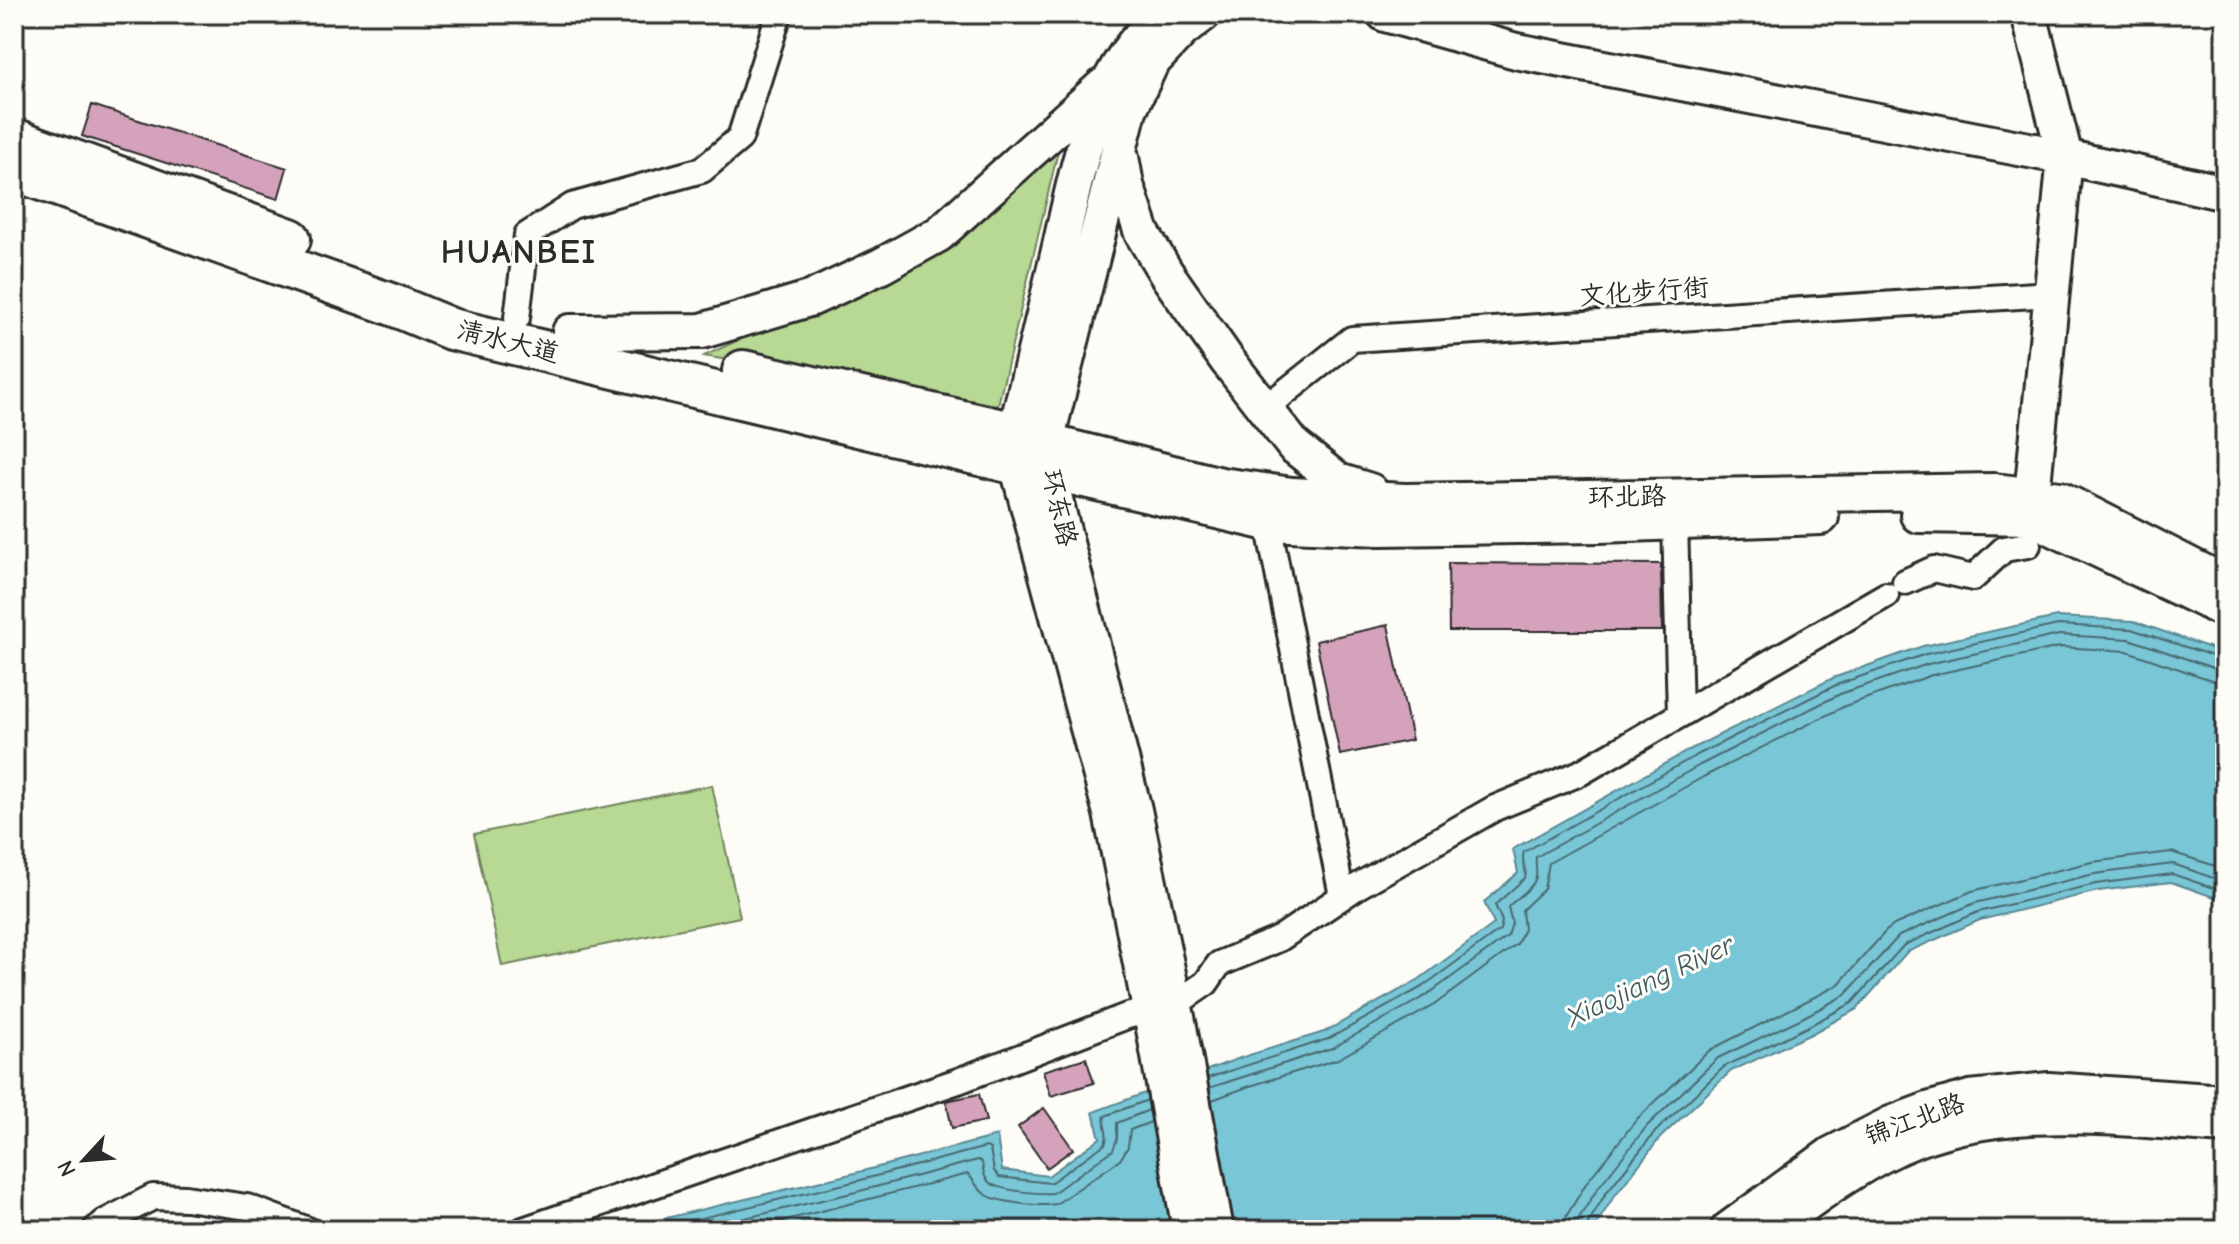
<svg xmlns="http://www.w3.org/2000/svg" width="2239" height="1244" font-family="'Comic Neue','LXGW WenKai TC',sans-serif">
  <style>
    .green { fill: #b7d993; stroke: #71825f; stroke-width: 2 }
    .water { fill: #78c6d6; stroke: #598892; stroke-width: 2 }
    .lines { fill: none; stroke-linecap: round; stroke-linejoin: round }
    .shore { stroke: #4a696f; stroke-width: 2 }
    .building { fill: #d5a2bc; stroke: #2b2b2b; stroke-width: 2 }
    .street-casing { stroke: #2b2b2b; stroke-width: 30 }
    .secondary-casing { stroke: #2b2b2b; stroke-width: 40 }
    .primary-casing { stroke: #2b2b2b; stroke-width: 46 }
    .street { stroke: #fdfcf7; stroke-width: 24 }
    .secondary { stroke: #fdfcf7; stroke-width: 34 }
    .primary { stroke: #fdfcf7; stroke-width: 40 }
    .labels { text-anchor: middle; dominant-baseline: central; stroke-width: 6; stroke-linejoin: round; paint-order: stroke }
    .street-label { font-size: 26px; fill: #2b2b2b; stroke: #fdfcf7 }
    .water-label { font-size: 28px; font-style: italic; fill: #425a5e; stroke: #fdfcf7 }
    .district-label { font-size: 34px; font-weight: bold; letter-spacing: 2px; fill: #2b2b2b; stroke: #fdfcf7 }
  </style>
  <rect width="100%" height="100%" fill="#fdfcf7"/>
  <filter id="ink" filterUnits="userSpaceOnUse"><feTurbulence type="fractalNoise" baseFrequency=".0125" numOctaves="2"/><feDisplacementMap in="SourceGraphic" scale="16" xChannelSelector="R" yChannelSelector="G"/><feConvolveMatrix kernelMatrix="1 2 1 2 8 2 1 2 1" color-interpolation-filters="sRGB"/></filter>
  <g filter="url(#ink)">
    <path class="green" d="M1059 147 998 405 704 356 868 280Z
      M712 785 740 917 502 966 474 834Z"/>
    <path class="water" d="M2057 617 2133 621 2225 653V901L2171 882 2098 891 1980 920 1907 952 1857 1009 1811 1034 1731 1071 1661 1137 1613 1198 1593 1230H616L851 1174 997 1136 1002 1170 1048 1176 1100 1138 1093 1112 1240 1058 1324 1032 1418 980 1494 924 1484 902 1518 873 1513 849 1691 749 1833 678 1923 646Z"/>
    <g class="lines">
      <path class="shore" d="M1208 1078 1328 1039 1422 987 1500 930 1502 921 1495 905 1525 878C1528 869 1520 860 1524 852L1695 756 1836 685 1926 654 2058 625 2131 629 2225 660
        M1209 1088 1332 1048 1427 995 1508 936 1512 923 1508 907C1516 898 1533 889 1536 877 1537 870 1535 863 1536 857L1700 765 1840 694 1928 664 2059 635 2129 639 2216 669 2225 670
        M1212 1100 1250 1086 1338 1059 1434 1005 1517 944 1524 929 1522 910 1544 889 1549 863 1705 776 1845 706 1932 675 2060 647 2127 651 2214 681 2225 682
        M651 1230 853 1182 986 1147 990 1149 994 1171 999 1177 1050 1183 1105 1144C1110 1134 1102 1125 1105 1116L1148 1100
        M694 1230 856 1192 978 1160 982 1162C983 1168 983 1176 988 1181 996 1191 1040 1194 1053 1193L1113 1150 1117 1139V1123L1149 1110
        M746 1230 968 1174C974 1180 977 1189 985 1194 998 1203 1041 1207 1056 1204L1120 1160 1128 1147 1130 1130 1151 1122
        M1564 1230 1567 1215 1587 1182 1637 1119 1710 1050 1838 985 1886 931 1894 925 1972 891 2092 862 2171 852 2225 869
        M1576 1230 1579 1218 1598 1188 1647 1126 1718 1058 1802 1018 1845 995 1899 936 1975 903 2094 874 2173 864 2225 882
        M1586 1230 1588 1223 1606 1193 1655 1132 1725 1066 1807 1027 1852 1003 1904 945 1978 912 2096 884 2172 874 2225 892"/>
    </g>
    <path class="building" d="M92 105 287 168 278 199 82 136Z
      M1448 563 1661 564 1662 631H1449Z
      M1388 625 1412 740 1340 755 1316 641Z
      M1086 1058 1094 1083 1051 1096 1043 1071Z
      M979 1094 986 1121 952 1128 946 1101Z
      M1044 1108 1073 1149 1047 1168 1018 1127Z"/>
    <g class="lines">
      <g class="street-casing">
        <path id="street" d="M517 318 527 235 572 206 702 170 740 138 779 14
          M1264 409 1352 339 2051 294
          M1675 521 1680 715
          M1268 523 1342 896
          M1905 582 1934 569 1973 578 2004 549 2028 545
          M95 1230 105 1222 153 1197 186 1198 247 1207 308 1230
          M523 1230 958 1081 1127 1016 1174 1005 1206 983 1219 964 1279 939 1358 886 1495 808 1580 773 1886 595"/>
      </g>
      <g class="secondary-casing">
        <path id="secondary" d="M1163 14C1092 73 1078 170 1058 255 1044 315 1030 374 1015 433L1017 464 1111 813 1155 1034 1190 1230
          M1203 14 1181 31 1151 63 1129 110 1046 441 1048 472 1134 810 1179 1027 1216 1230
          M1385 14 1516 51 2065 157 2225 193
          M2029 14 2065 157 2030 516
          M1121 157 1126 185 1142 233 1166 273 1227 360 1294 446 1338 481 1370 491
          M570 332 702 331 812 298 881 266 939 234 1103 86
          M1027 437 1221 485 1292 495 1405 501 1994 491 2060 499 2225 583
          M1029 467 1268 523 1379 528 1599 525 1821 517
          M1918 515 2030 517 2225 610
          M1728 1230 1832 1154 1891 1124 1931 1109 1970 1098 2049 1090 2225 1102
          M1770 1230C1811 1200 1851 1169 1898 1147 2001 1100 2116 1119 2225 1126"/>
      </g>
      <g class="primary-casing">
        <path id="primary" d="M14 139 290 239
          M14 170 393 305 451 329 1017 464
          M743 371 1015 433"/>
      </g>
      <use href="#street" class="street"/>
      <use href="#secondary" class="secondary"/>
      <use href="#primary" class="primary"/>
    </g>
  </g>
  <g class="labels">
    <g class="street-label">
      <text transform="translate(1644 292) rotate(-4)">文化步行街</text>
      <text transform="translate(508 342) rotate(14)">清水大道</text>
      <text transform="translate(1627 497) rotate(-1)">环北路</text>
      <text transform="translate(1059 508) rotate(77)">环东路</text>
      <text transform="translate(1915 1120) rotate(-20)">锦江北路</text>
    </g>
    <g class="water-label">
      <text transform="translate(1650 981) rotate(-25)">Xiaojiang River</text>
    </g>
    <g class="district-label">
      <text x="519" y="252">HUANBEI</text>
    </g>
  </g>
  <rect width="2239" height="1244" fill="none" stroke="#fdfcf7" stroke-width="48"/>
  <rect x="24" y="24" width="2191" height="1196" fill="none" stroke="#2b2b2b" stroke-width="3" filter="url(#ink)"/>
  <g transform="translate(84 1160) rotate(244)" stroke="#fdfcf7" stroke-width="6" paint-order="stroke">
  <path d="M0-6L14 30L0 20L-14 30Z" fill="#2b2b2b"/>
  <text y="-12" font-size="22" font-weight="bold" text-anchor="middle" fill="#2b2b2b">N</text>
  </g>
</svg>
